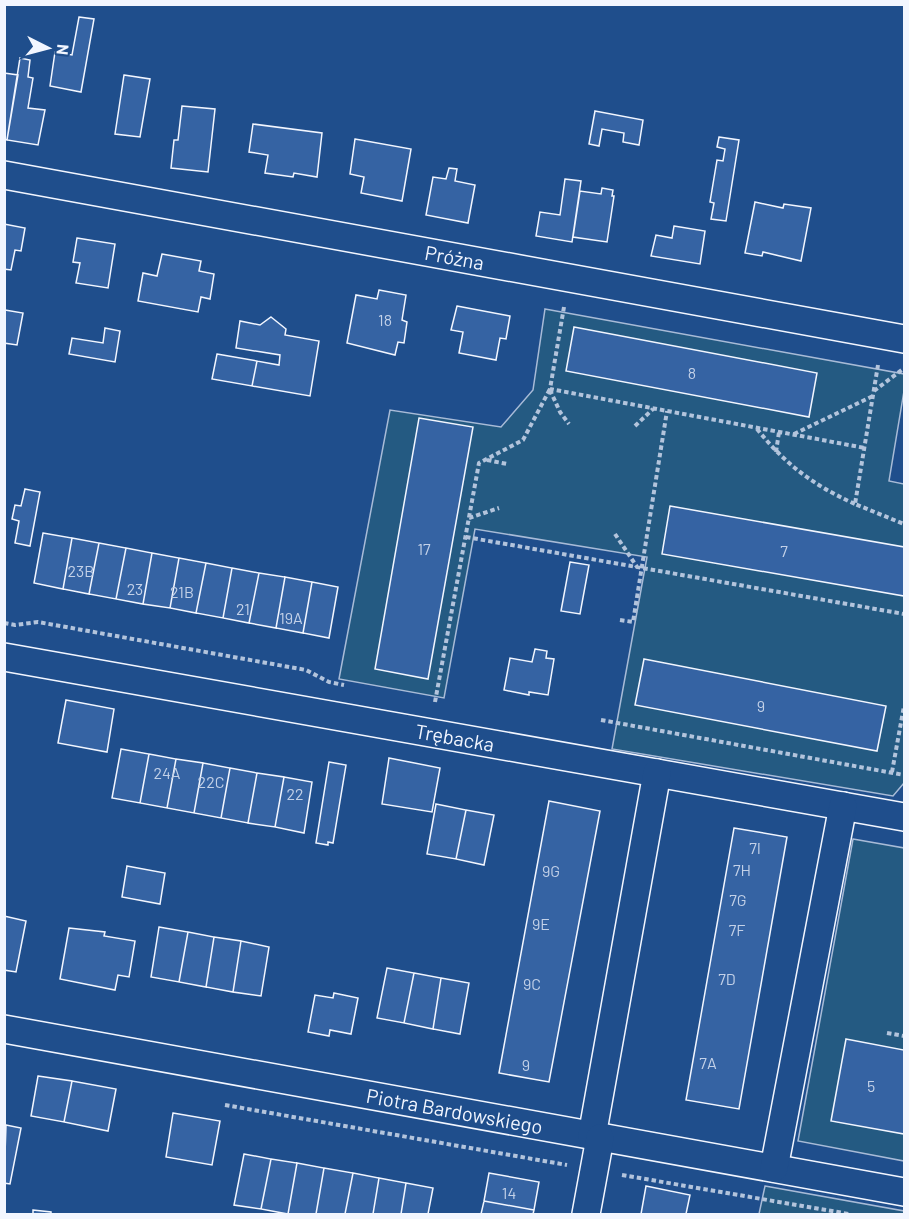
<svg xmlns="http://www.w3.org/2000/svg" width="909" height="1219" font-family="Barlow,sans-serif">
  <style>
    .green { fill: #245a82; stroke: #a8bbd7; stroke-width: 1.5 }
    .building { fill: #3563a3; stroke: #f2f6ff; stroke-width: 1.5 }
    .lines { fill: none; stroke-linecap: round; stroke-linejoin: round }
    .street-casing { stroke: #f2f6ff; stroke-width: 30 }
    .path { stroke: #b3c4dc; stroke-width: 4; stroke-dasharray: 4.5 3; stroke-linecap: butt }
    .street { stroke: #1f4e8c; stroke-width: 27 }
    .labels { text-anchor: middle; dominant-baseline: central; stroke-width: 4.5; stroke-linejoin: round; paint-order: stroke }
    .number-label { font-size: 16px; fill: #c3d1e8 }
    .street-label { font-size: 20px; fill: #f2f6ff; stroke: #1f4e8c }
  </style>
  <rect width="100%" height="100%" fill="#1f4e8c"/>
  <path class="green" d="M545 309 904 374V391L889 481 904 484V783L893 796 612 749 647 557 475 529 444 698 339 679 390 410 501 427 533 390Z
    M853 839 904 848V1161L798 1141Z
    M765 1186 904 1211V1214H759Z"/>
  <path class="building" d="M79 17 94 19 81 92 50 86 55 52 72 55Z
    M20 58 30 60 28 77 33 78 28 108 45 110 38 145 7 140Z
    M4 73 18 75 7 140 4 139Z
    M124 75 150 79 140 137 115 134Z
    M182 106 215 109 208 172 171 168 174 140H178Z
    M595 111 643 120 639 145 623 142 624 133 602 129 599 146 589 144Z
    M253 124 322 133 317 177 294 173 293 177 265 173 268 155 249 152Z
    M719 137 739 140 726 221 711 219 714 203 710 202 717 160 723 161 725 149 717 147Z
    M355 139 411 149 402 201 361 193 364 177 350 174Z
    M449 168 457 169 455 181 475 185 468 223 426 215 433 177 446 179Z
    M565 179 581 181 572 242 536 236 540 212 560 215Z
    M602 188 613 190 612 196H614L607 242 573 237 580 191 601 194Z
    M755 202 783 208 784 204 811 208 801 261 763 252 762 256 745 253Z
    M4 224 25 228 21 251 15 250 11 270 4 269Z
    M674 226 705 231 700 264 651 256 656 235 672 238Z
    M77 238 115 244 108 288 76 283 80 263 73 262Z
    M162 254 201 261 199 271 214 274 210 299 201 297 198 312 138 301 143 273 157 276Z
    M379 290 406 295 402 320 407 322 404 343 398 342 395 355 347 343 356 295 377 299Z
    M457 306 510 316 506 339 500 338 496 360 459 353 463 332 451 330Z
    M5 310 23 313 17 345 4 343Z
    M271 317 286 329 285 335 319 341 310 396 252 386 257 361 279 365 280 355 236 348 240 321 260 325Z
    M574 327 817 373 809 417 566 371Z
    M105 328 120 331 115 362 69 354 72 338 103 343Z
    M217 354 257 361 252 386 212 379Z
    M419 418 473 427 428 679 375 669Z
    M25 489 40 492 30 546 15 543 19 521 12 519 15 505 21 506Z
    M670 506 904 547V596L662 554Z
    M43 533 72 538 63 589 34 583Z
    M72 538 99 543 89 594 63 589Z
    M99 543 126 548 116 599 89 594Z
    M126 548 152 553 143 604 116 599Z
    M152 553 179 558 170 608 143 604Z
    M179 558 206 563 196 613 170 608Z
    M570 562 589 565 580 614 561 611Z
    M206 563 232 568 223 618 196 613Z
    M232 568 259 573 249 623 223 618Z
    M259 573 285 577 276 628 249 623Z
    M285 577 312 582 303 633 276 628Z
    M312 582 338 587 329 638 303 633Z
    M535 649 547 651 546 658 554 659 548 695 529 692V695L504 690 510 658 532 662Z
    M644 659 886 706 877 751 635 705Z
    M66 700 114 709 107 752 58 743Z
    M121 749 149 754 140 803 112 798Z
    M149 754 176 759 167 808 140 803Z
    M389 758 440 768 432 812 382 804Z
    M176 759 203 763 194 813 167 808Z
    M329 762 346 765 333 843 328 842V845L316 843Z
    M203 763 230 768 221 818 194 813Z
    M230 768 257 773 248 823 221 818Z
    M257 773 284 777 275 827 248 823Z
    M284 777 312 782 304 833 275 827Z
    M549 801 600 811 549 1082 499 1073Z
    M436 804 466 810 456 859 427 854Z
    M466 810 494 815 484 865 456 859Z
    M734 828 787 837 739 1109 686 1100Z
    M127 866 165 873 160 904 122 897Z
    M4 916 26 921 16 972 4 970Z
    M159 927 188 932 179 982 151 977Z
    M69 928 105 932 104 936 135 941 129 977 118 975 115 990 60 979Z
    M188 932 214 937 206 987 179 982Z
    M214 937 241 941 233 992 206 987Z
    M241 941 269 947 261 996 233 992Z
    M387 968 414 973 404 1023 377 1018Z
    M414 973 441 978 433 1029 404 1023Z
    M441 978 469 983 460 1034 433 1029Z
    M334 993 358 998 351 1034 330 1030 329 1036 308 1032 315 995 333 998Z
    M846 1039 904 1050V1134L831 1121Z
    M38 1076 72 1081 64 1122 31 1116Z
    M72 1081 116 1089 108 1131 64 1122Z
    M173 1113 220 1121 212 1165 166 1157Z
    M6 1125 21 1128 10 1184 4 1183Z
    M244 1154 271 1159 261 1209 234 1205Z
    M271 1159 297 1163 288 1214 261 1209Z
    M297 1163 324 1168 316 1214H288Z
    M324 1168 353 1173 345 1214H316Z
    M353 1173 379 1178 373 1214H345Z
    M489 1173 539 1182 534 1210 484 1201Z
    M379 1178 406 1183 401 1214H373Z
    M406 1183 433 1188 428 1214H401Z
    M646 1186 690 1195 686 1214H641Z
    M484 1201 534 1210 533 1214H481Z
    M33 1210 51 1212V1214H33Z"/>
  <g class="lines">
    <g class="street-casing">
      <g id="street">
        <path id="s1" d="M4 175 904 339"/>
        <path id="s2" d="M4 657 904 817"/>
        <path id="s3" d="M4 1029 904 1192"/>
        <path d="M592 1136 657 773"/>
        <path d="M774 1168 843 806"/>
        <path d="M586 1214 600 1138"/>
      </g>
    </g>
    <path class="path" d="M564 307 550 389 865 448
      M878 365 855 504 904 524
      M550 390 560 412 569 424
      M874 391 903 369
      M635 426 653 409
      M757 429C786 465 813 485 855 504
      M794 434 873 396
      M776 452 779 432
      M487 460 507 464
      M469 518 499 508
      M615 534 637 567
      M466 537 904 614
      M620 620 633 622 667 411
      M4 623 15 625 38 622 306 670 329 682 344 685
      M435 702 479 463 523 440 550 389
      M601 720 904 775
      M892 772 904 706
      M887 1033 904 1036
      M225 1105 567 1165
      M622 1175 849 1214"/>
    <use href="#street" class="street"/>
  </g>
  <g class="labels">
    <g class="number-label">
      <text x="385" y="319">18</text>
      <text x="692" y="372">8</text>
      <text x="424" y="548">17</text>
      <text x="784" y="550">7</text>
      <text x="81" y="570">23B</text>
      <text x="135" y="588">23</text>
      <text x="182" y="591">21B</text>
      <text x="243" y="608">21</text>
      <text x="291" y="617">19A</text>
      <text x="761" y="705">9</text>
      <text x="167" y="772">24A</text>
      <text x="211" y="781">22C</text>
      <text x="295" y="793">22</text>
      <text x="755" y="847">7I</text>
      <text x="742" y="869">7H</text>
      <text x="551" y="870">9G</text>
      <text x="738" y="899">7G</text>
      <text x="541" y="923">9E</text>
      <text x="737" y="929">7F</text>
      <text x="727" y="978">7D</text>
      <text x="532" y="983">9C</text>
      <text x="708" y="1062">7A</text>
      <text x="526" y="1064">9</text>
      <text x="871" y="1085">5</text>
      <text x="509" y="1192">14</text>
    </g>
    <g class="street-label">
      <text stroke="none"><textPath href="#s1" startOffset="458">Próżna</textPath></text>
      <text stroke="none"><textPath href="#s2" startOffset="458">Trębacka</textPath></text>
      <text stroke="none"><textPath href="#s3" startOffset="458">Piotra Bardowskiego</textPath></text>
    </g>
  </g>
  <rect width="909" height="1219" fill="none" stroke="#f2f6ff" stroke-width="12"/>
  <g transform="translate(48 48) rotate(96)" stroke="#1f4e8c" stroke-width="4.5" paint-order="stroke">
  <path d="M0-4.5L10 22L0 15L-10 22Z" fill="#f2f6ff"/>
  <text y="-9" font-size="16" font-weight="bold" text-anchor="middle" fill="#f2f6ff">N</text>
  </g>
</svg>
